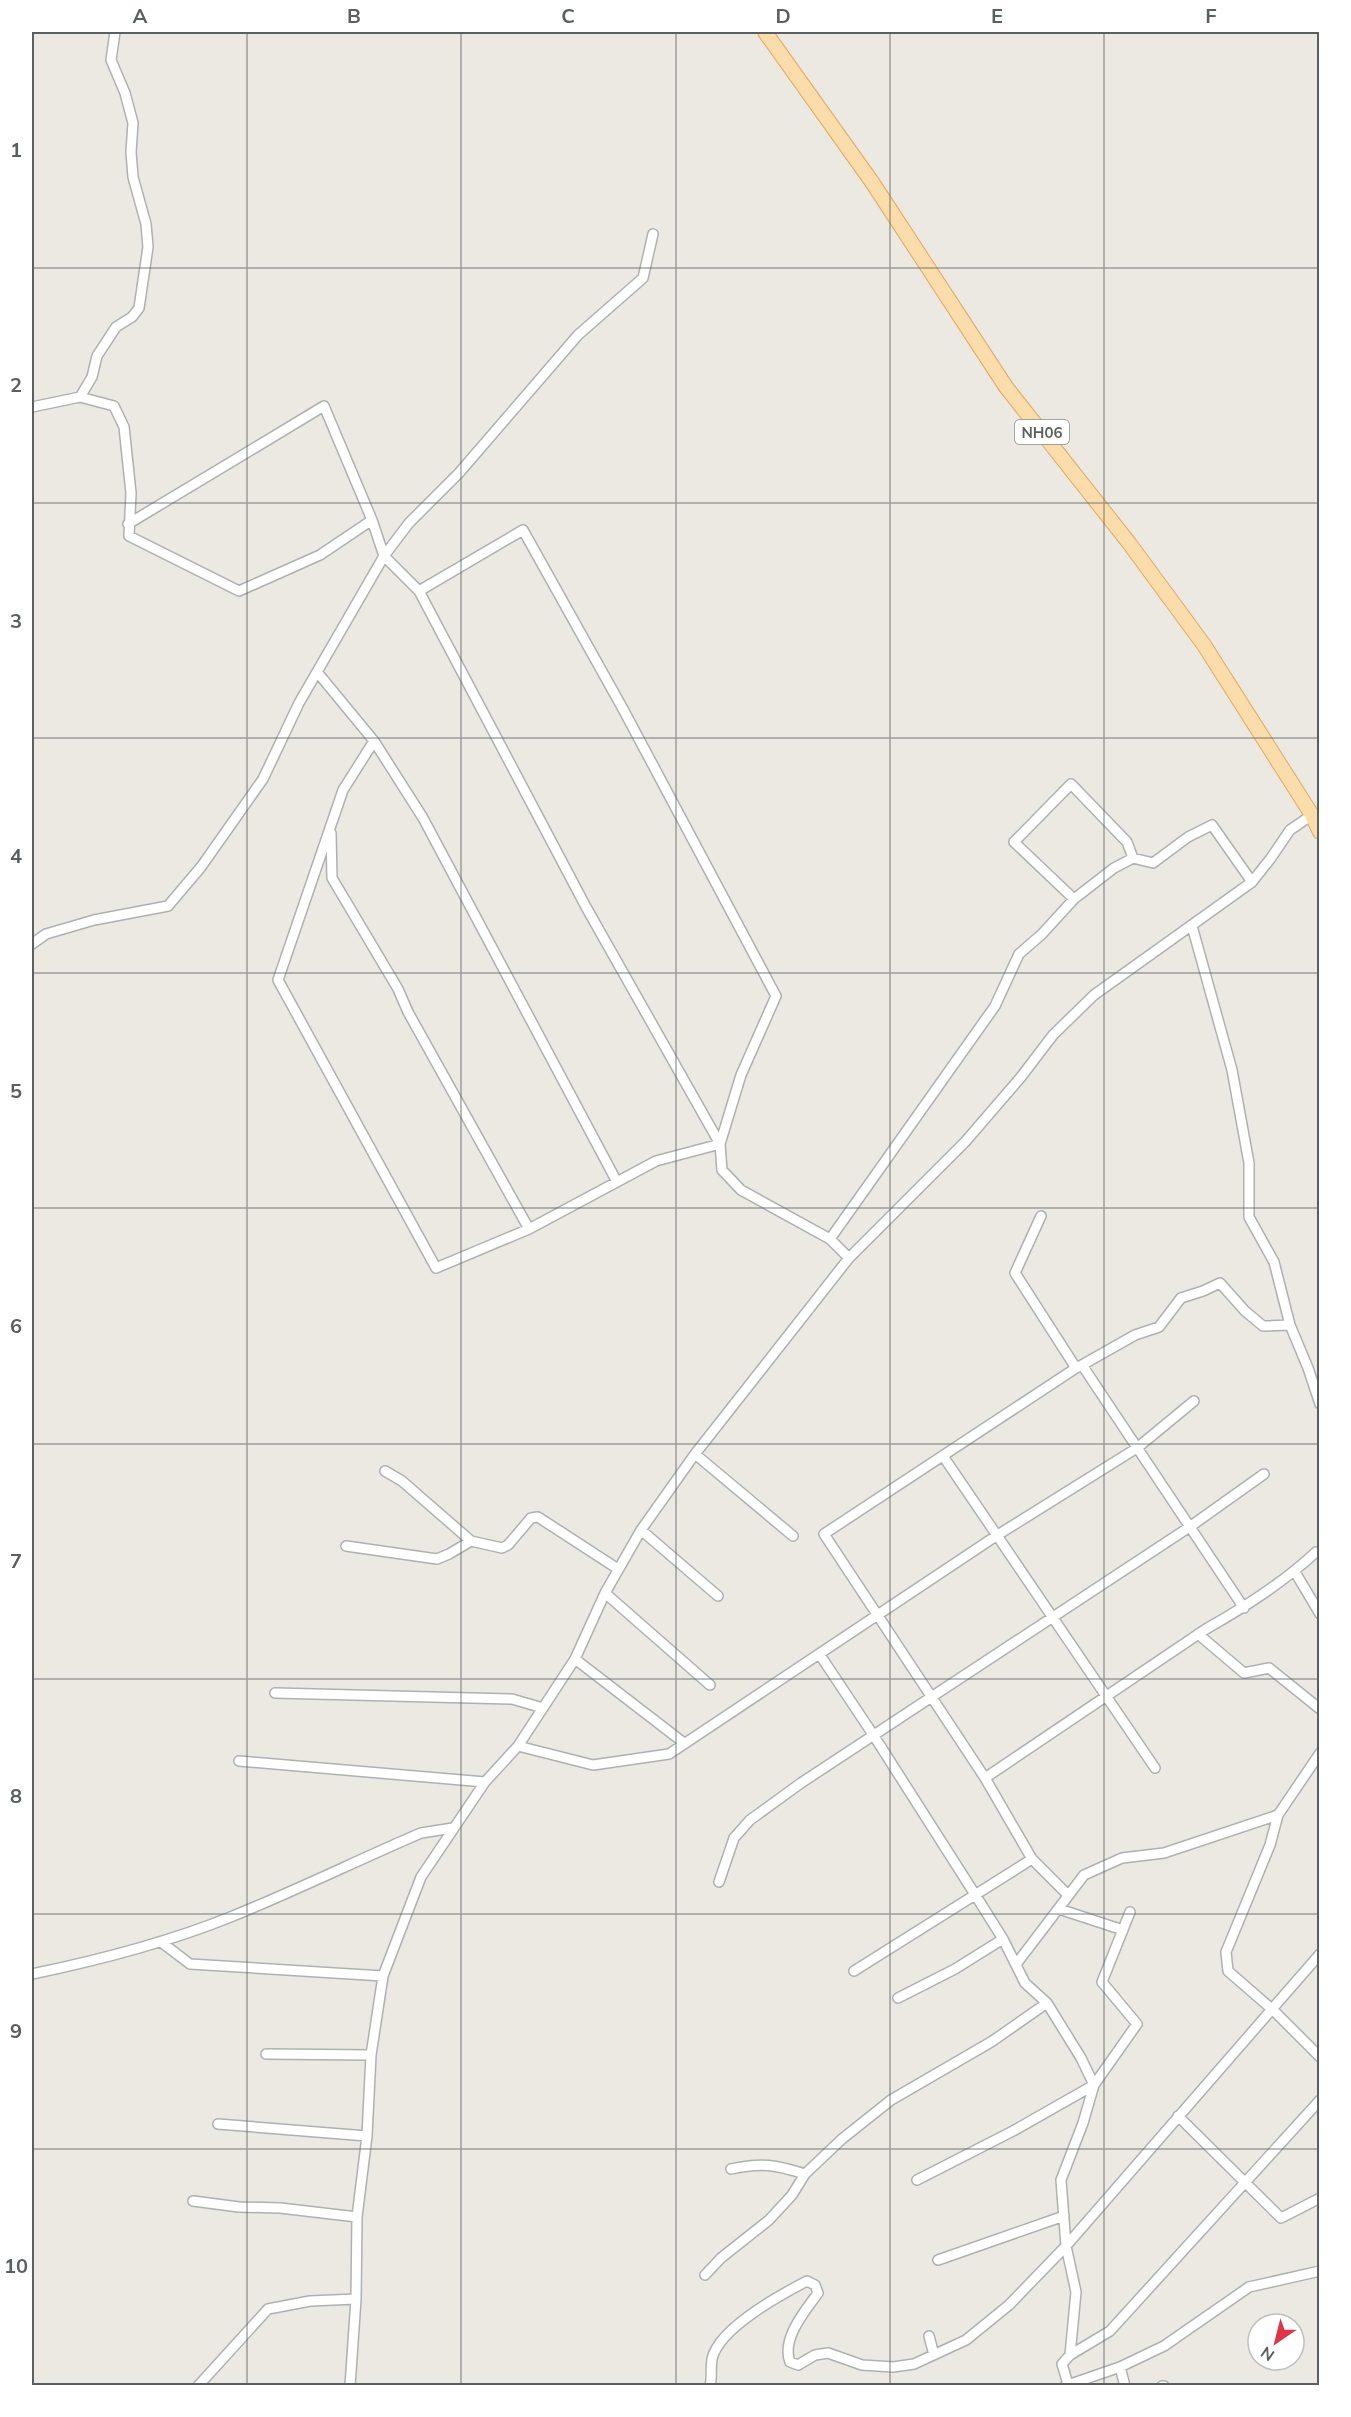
<svg xmlns="http://www.w3.org/2000/svg" width="1351" height="2417" font-family="Mulish,sans-serif">
  <style>
    .lines { fill: none; stroke-linecap: round; stroke-linejoin: round }
    .minor-casing { stroke: #aeb1b4; stroke-width: 12 }
    .primary-casing { stroke: #e8a75f; stroke-width: 16 }
    .minor { stroke: #fff; stroke-width: 9 }
    .primary { stroke: #faddaa; stroke-width: 14 }
    .grid { fill: none; stroke: #5a5f62; stroke-width: 1.5; stroke-opacity: 0.55 }
    .labels { text-anchor: middle; dominant-baseline: central; stroke-width: 4.5; stroke-linejoin: round; paint-order: stroke }
    .shield { fill: #fff; stroke: #8c8f91; stroke-width: 1.5 }
    .shield-label { font-size: 15px; font-weight: bold; fill: #5a5f62 }
    .neatline { fill: none; stroke: #5a5f62; stroke-width: 2 }
    .grid-label { font-size: 20px; text-anchor: middle; font-weight: bold; fill: #5a5f62 }
  </style>
  <rect width="100%" height="100%" fill="#ece8e2"/>
  <g class="lines">
    <g class="minor-casing">
      <path id="minor" d="M115 32 111 60 125 93 133 123 131 152 133 177 146 224 148 247 139 308 132 317 116 327 97 356 92 377 80 397 114 406 124 427 131 493 129 536 239 591 320 555 372 520
        M32 407 80 397
        M128 524 324 406 372 520 384 556 419 591 586 907 720 1144 656 1161 529 1229 436 1268 278 980 343 790 374 741
        M419 591 523 530 623 709 776 996 741 1075 720 1144 722 1170 741 1190 830 1239 849 1258
        M318 673 374 741 423 818 617 1182
        M331 833 332 878 398 989 408 1012 529 1229
        M1074 899 1014 842 1071 784 1127 842 1133 858
        M1192 926 1232 1070 1249 1163V1217L1274 1262 1290 1325 1308 1368 1320 1404
        M32 944 46 934 94 920 168 906 201 867 263 779 299 703 384 556 409 523 459 473 578 335 643 278 653 234
        M1041 1216 1015 1273 1076 1368 1082 1365 1244 1608
        M830 1239 995 1006 1019 954 1042 934 1074 899 1114 868 1133 858 1153 863 1188 837 1212 825 1252 882
        M1082 1365 1135 1335 1159 1327 1181 1298 1203 1291 1220 1283 1245 1311 1263 1326 1290 1325
        M695 1454 793 1536
        M943 1456 1155 1768
        M385 1471 402 1481 471 1541 502 1548 508 1545 531 1518 538 1517 618 1569
        M641 1530 718 1596
        M346 1546 437 1559 449 1554 471 1541
        M1295 1572 1320 1614
        M605 1593 710 1685
        M1198 1634 1244 1673 1269 1668 1320 1709
        M820 1655 874 1736 976 1896 1003 1939 1025 1983 1047 2003 1081 2058 1094 2085
        M575 1659 684 1743
        M275 1693 512 1699 543 1708
        M518 1746 593 1765 669 1754 996 1536 1137 1448 1194 1401
        M239 1761 485 1782
        M985 1778 1206 1629C1245 1607 1283 1583 1316 1552L1320 1553
        M1278 1815 1270 1845 1226 1952 1228 1971 1273 2010 1320 2057
        M719 1882 734 1838 750 1820 801 1783 1191 1526 1264 1474
        M1068 1895 1032 1859 985 1778 824 1534 1076 1368
        M1059 1909 1123 1930
        M161 1942 190 1964 383 1976
        M1017 1963 1084 1875 1122 1858 1164 1853 1278 1815 1320 1753
        M854 1971 1032 1859
        M32 1974C100 1960 169 1942 233 1916 297 1890 358 1860 421 1833L453 1828
        M898 1998 955 1969 1003 1939
        M266 2054 371 2055
        M1178 2116 1281 2218 1320 2198
        M218 2124 367 2136
        M731 2169C762 2162 776 2165 805 2174
        M917 2180 1013 2131 1094 2085
        M193 2201 239 2207 280 2208 357 2217
        M938 2260 1064 2216
        M705 2275 721 2258 769 2220 792 2195 805 2174 842 2139 891 2100 991 2042 1047 2003
        M929 2336 934 2355
        M1070 2355 1110 2331 1320 2100
        M1120 2367 1125 2386
        M1068 2384 1062 2364 1070 2355 1076 2292 1066 2246 1061 2180 1083 2123 1094 2085 1137 2024 1102 1982 1130 1912
        M198 2386 268 2309 310 2301 356 2299
        M350 2386 356 2299 357 2217 367 2136 371 2055 383 1976 421 1877 485 1782 518 1746 575 1659 605 1593 641 1530 695 1454 849 1258 965 1142 1021 1077 1053 1035 1094 995 1252 882 1271 858 1290 830 1312 815
        M710 2386C713 2375 709 2362 714 2353 726 2325 780 2295 807 2281L815 2285 818 2293C805 2311 781 2339 790 2362L798 2365 815 2355 828 2353 862 2365 893 2367 914 2364 966 2340 1009 2305 1066 2246 1320 1954
        M1065 2386 1120 2367 1164 2346 1249 2287 1320 2271
        M1162 2386H1164"/>
    </g>
    <g class="primary-casing">
      <path id="primary" d="M765 32 872 182 1006 387 1129 543 1204 645 1312 815 1320 832"/>
    </g>
    <use href="#minor" class="minor"/>
    <use href="#primary" class="primary"/>
  </g>
  <path class="grid" d="M247 32V2386M461 32V2386M676 32V2386M890 32V2386M1104 32V2386M32 268H1320M32 503H1320M32 738H1320M32 973H1320M32 1208H1320M32 1444H1320M32 1679H1320M32 1914H1320M32 2149H1320"/>
  <g class="labels">
    <rect class="shield" x="1015" y="420" width="54" height="24" rx="4.5"/>
    <g class="shield-label">
      <text x="1042" y="432">NH06</text>
    </g>
  </g>
  <rect width="1351" height="2417" fill="none" stroke="#ffffff" stroke-width="66"/>
  <g transform="translate(1276 2342) rotate(215)"><circle r="28" fill="#ffffff" stroke="#bdbfc0" stroke-width="1.5"/>
  <path d="M0-4.5L10 22L0 15L-10 22Z" fill="#de3649"/>
  <text y="-9" font-size="16" font-weight="bold" text-anchor="middle" fill="#5a5f62">N</text>
  </g>
  <rect x="33" y="33" width="1285" height="2351" class="neatline"/>
  <g class="grid-label">
    <text x="140" y="23">A</text>
    <text x="354" y="23">B</text>
    <text x="568" y="23">C</text>
    <text x="783" y="23">D</text>
    <text x="997" y="23">E</text>
    <text x="1211" y="23">F</text>
    <text x="16" y="157">1</text>
    <text x="16" y="392">2</text>
    <text x="16" y="628">3</text>
    <text x="16" y="863">4</text>
    <text x="16" y="1098">5</text>
    <text x="16" y="1333">6</text>
    <text x="16" y="1568">7</text>
    <text x="16" y="1803">8</text>
    <text x="16" y="2038">9</text>
    <text x="16" y="2273">10</text>
  </g>
</svg>
